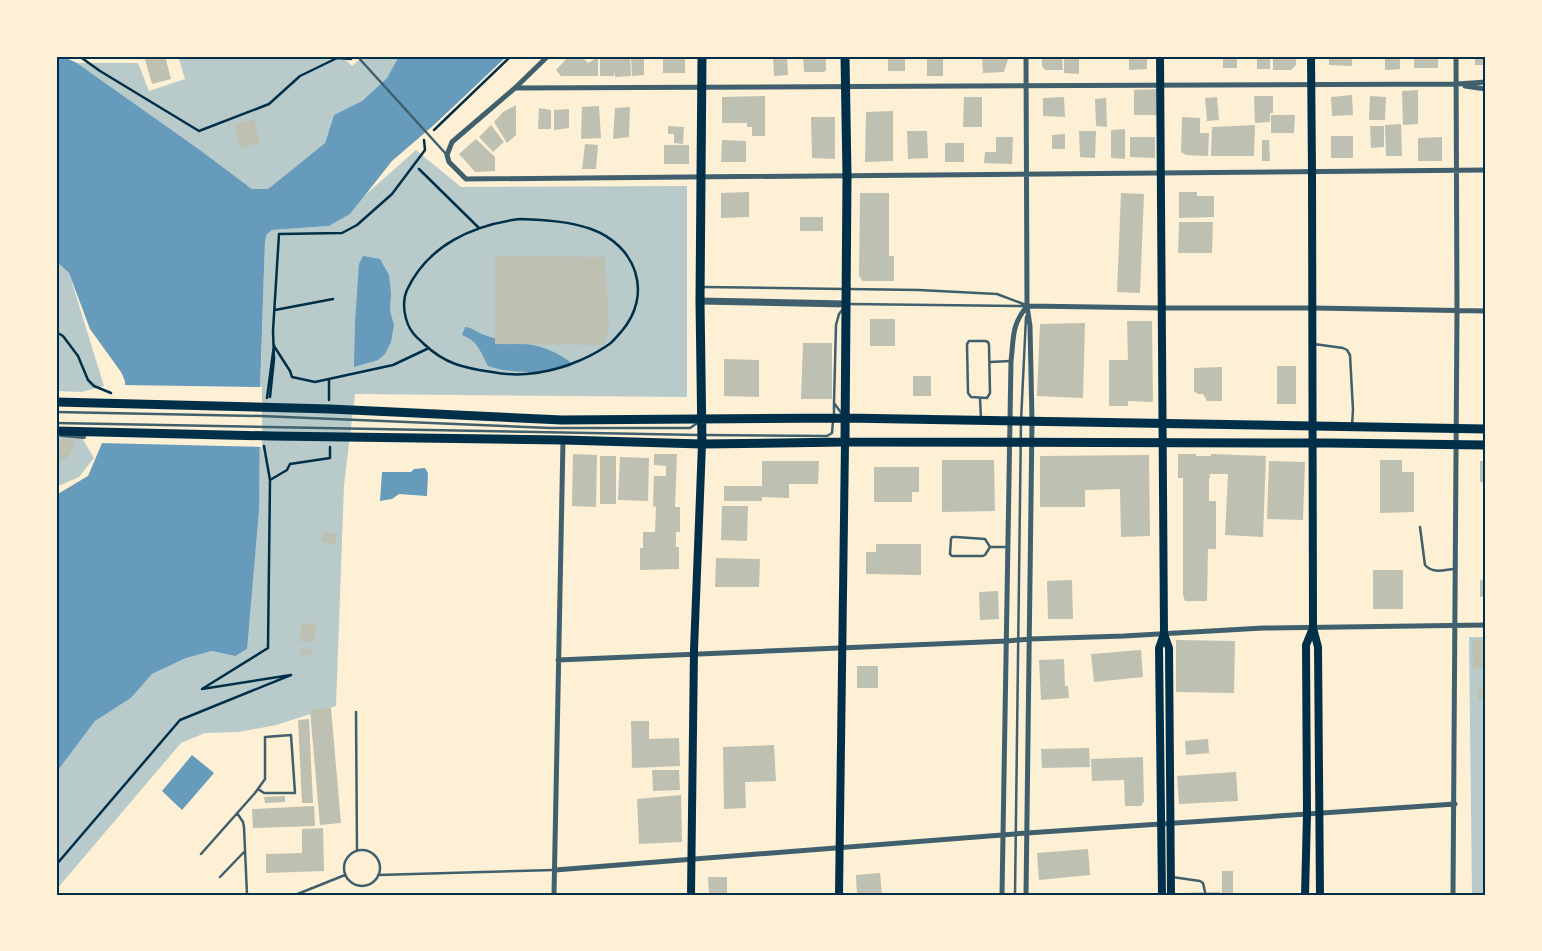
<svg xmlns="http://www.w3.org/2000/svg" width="1542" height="951" font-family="Signika,sans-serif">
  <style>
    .green { fill: #b9caca }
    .water { fill: #669bbc }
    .pier { fill: #fdf0d5 }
    .building { fill: #bec0b2 }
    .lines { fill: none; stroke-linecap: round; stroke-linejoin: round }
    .path { stroke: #003049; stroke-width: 2.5 }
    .service { stroke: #3f606c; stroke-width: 2.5 }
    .pedestrian { stroke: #3f606c; stroke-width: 4 }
    .minor { stroke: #3f606c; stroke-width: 5 }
    .tertiary { stroke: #3f606c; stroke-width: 7 }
    .secondary { stroke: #003049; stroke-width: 8 }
    .primary { stroke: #003049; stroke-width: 9 }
    .neatline { fill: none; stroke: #003049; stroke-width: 2 }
  </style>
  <rect width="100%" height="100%" fill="#fdf0d5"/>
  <path class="green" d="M178 56H342L352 66 364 56H399L387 78 362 101 334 115 325 143 268 189H252L200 150 77 63H138L149 91 185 79Z
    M416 150 461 187 687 186V397L355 394 344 485 336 706 276 725 239 732 205 733 181 743 56 890V773L95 721 131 698 152 674 186 658 212 651 235 656 256 523 265 241 267 233 272 230 329 226 350 214 363 197Z
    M56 261 69 273 104 386 82 392 56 391Z
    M56 436 82 438 94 458 79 477 56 487Z
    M1469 637H1486V895H1472Z"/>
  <path class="water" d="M56 56H62L77 63 200 150 252 189H268L325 143 334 115 362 101 387 78 399 56H507L435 124 392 161 350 214 329 226 272 230 267 234 265 241 260 391 259 510 247 649 235 656 212 651 186 658 152 674 131 698 95 721 56 773V495L88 476 125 389V381L121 372 90 329 69 273 56 261Z
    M363 256 380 259 389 275 391 293 390 311 394 325 391 342 385 354 378 360 354 367 355 323 359 264Z
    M465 327C474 328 479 334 487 336 518 346 542 340 570 362L571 366C547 374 511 374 488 366 480 351 478 341 462 335Z
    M425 468 428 473 427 496 399 494 392 499 380 501 382 472H411L414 469Z
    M192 755 214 773 182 810 162 791Z"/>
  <path class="pier" d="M122 385 262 387V447L99 443Z"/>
  <path class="building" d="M144 56H165L171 79 152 84Z
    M569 56H581L588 63 598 57V76H561L556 70Z
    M614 56H630L631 76 615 77 614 70V76H600V59H614Z
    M631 56H644V75L632 76Z
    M773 56H787L788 75 774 76Z
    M803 56H826V70L824 72H804Z
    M888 56H905V71H888Z
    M927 56H943V76H927Z
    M982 56H1009L1004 72 983 73Z
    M1042 56H1062L1063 70H1045L1042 66Z
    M1064 56H1079V74L1064 73Z
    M1129 56H1147V69L1129 70Z
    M1223 56H1237V68H1223Z
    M1257 56H1270V69H1257Z
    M1273 56H1296V65L1291 70H1273Z
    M1329 56H1352V66L1329 65Z
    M1385 56H1400V69L1385 70Z
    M1414 56H1438V68H1414Z
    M1475 56H1486V65H1475Z
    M663 57H685V73H663Z
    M1159 89V115H1134V90Z
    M1418 90V124L1403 125 1402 91Z
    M1352 95 1353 115 1332 116 1331 97Z
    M765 96V136H752V127H747V123H722V97Z
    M1254 96H1273V113H1270V122L1255 123Z
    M1370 96 1386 97 1385 120H1369Z
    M964 97H982V127H963Z
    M1064 97 1065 117 1043 116V98Z
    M1217 97 1219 120 1207 121 1205 98Z
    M1106 98 1107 127 1096 126 1095 99Z
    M516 105V135L507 143 494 122 503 112Z
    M599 106 601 138 581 139 582 107Z
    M630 107 629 137 613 139 615 108Z
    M539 108 551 110V129H538Z
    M569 109V128L554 130V110Z
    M893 111V161L865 162 866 112Z
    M1271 115H1295L1294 133H1271Z
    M811 117H835V159L812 158Z
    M1182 117 1200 118V133H1209L1208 156 1186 155 1181 152Z
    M254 119 260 143 240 148 234 124Z
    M1401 124 1402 156H1386L1385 125Z
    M491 125 504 142 493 152 479 137Z
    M1255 125 1254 156H1211L1212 127Z
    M668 126 684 127 683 144 674 143V134H668Z
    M1370 126H1384V147L1371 148Z
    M1125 129V159L1111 158V130Z
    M907 131H927L928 158 908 159Z
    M1079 131H1096L1095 158 1080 157Z
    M1065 134V149H1052V135Z
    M1331 136H1353V158H1331Z
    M996 137H1013L1012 164 984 163 985 152H996Z
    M1130 137H1155V158L1130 157Z
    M1442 137V161H1418V138Z
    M476 139 495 157V171L475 172 459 154Z
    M722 140 746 141V162H721Z
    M1262 140H1269L1270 161H1262Z
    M945 143H964V162H945Z
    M585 144 598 145 596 169H582Z
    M664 145H689V164H664Z
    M749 192V217L721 218V193Z
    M1179 192H1197V196H1214V217L1179 218Z
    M860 193H889V256H894V281H863L859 276Z
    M1121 193 1144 194 1140 293 1117 292Z
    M800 217H823V231H800Z
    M1179 222H1213L1212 253H1178Z
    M495 256 605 257 609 327 604 345 495 344Z
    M870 319H895V346H870Z
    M1127 321H1152L1153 402 1128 401V406H1109V360H1128Z
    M1085 323 1083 398 1037 396 1040 324Z
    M803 343H832V399H801Z
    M724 359 759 360V397L724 396Z
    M1277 366H1296V404H1277Z
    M1222 367V401H1207L1203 394H1198L1194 391V368Z
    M913 376H931V396H913Z
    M62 438 76 440 69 457 56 464V444L59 445Z
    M573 454 597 455 596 507 572 506Z
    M654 454H677L675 507H680V532H676V547H679V569L640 570V548H643V532H655L656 507 653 506 654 476H666V466L654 465Z
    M1178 454H1196V456H1211V454L1266 456 1263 537 1225 535 1228 474H1210V478H1209V501H1216V549H1208L1207 601H1185L1183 595V478H1178Z
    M1149 455 1150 536 1121 537 1120 489 1085 490V507H1040V456Z
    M600 456H616V504H600Z
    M620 457 649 458 648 501 618 500Z
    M942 460H994L995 511 942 512Z
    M1380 460H1402V472H1414V512L1380 513Z
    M762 461H819L818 484H789V498L762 497V501H724V486H762Z
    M1269 461 1305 462 1303 520 1267 519Z
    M1480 461H1486V483L1480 482Z
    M874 467H919V492H912V502H874Z
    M722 506H748L747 541 721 540Z
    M324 532 337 534 335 544 322 542Z
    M876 544H921V575L866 574V552H876Z
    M716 558 760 559 759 587H715Z
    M1373 570H1403V609H1373Z
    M1486 579V596L1480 597V580Z
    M1072 580 1073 619H1048L1047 581Z
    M998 591 999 619 980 620 979 592Z
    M302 623 316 624 314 642 299 641Z
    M1176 640 1235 641 1234 693 1176 692Z
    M1472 640H1486V668L1473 669Z
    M301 648 312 649 311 656 300 654Z
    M1141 650 1143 677 1094 682 1091 654Z
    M1064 659 1065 686H1068L1069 698 1041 700 1039 660Z
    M857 666H878V688H857Z
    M1478 687H1486V699L1478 700Z
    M331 708 341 823 320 825 310 710Z
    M309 719 313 803H302L298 720Z
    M631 721H649V739L679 738 680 766 632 768Z
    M1208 739 1209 753 1186 755 1185 741Z
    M774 745 776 781 745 782 746 808 724 809 723 747Z
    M1089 748 1090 767 1042 768 1041 749Z
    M1143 757 1144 801 1141 806H1125L1124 780 1092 781 1091 759Z
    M652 770H679L680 790 653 791Z
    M1236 772 1238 801 1179 804 1177 776Z
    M681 795 682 842 639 844 637 799Z
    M285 796V802L265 803 264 797Z
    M314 806 315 826 253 828 252 809Z
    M323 828 324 871 266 873V854L302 853V829Z
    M1088 849 1090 875 1039 880 1037 853Z
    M1222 871H1233V895H1222Z
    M880 873 882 895H857L856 875Z
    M708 877H727V895H709Z
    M1205 892H1220V895H1184L1183 893Z"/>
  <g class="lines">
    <path class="path" d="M79 56 100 71 199 131 269 104 300 76 337 58 351 59
      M434 130 511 56
      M419 169 479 228
      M520 219C544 220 568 221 591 229 636 245 654 294 621 332 617 336 613 342 608 345 585 361 554 372 526 374 516 375 503 374 492 372 464 368 445 364 424 344 420 340 416 337 413 333 405 323 401 303 407 290 428 245 473 225 520 219Z
      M275 310 333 299
      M56 332 63 336 78 356 88 380 94 386 111 393
      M274 346 290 371 292 377 315 382 393 365 429 348
      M329 379V400
      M270 397 274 359 273 331 279 234 342 233 357 225 392 194 425 150 424 140
      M267 398 274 345
      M270 480 287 470 290 464 330 458V447
      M56 865 180 720 291 675 202 689 268 648 270 480 264 446"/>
    <path class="service" d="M357 56 446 154
      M703 287 843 289
      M848 289 919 290 997 294 1026 305
      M849 304 1026 306
      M969 341H985L988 342 989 345 990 393 987 398 971 397 968 393 967 344Z
      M1314 344 1343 348 1347 350 1350 355 1353 410 1352 425
      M990 362 1010 361
      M980 398 981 419
      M56 412 261 416 550 428H690L699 422
      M842 414 834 403 836 325 839 314 843 309
      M834 415V403
      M56 423 700 435
      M705 435 827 436 832 433 833 421
      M1420 527 1425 565C1433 574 1443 570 1454 569
      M952 537H956L985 539 990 547 985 555 983 556H952L950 554 951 539Z
      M990 547H1007
      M356 712 357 851
      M237 813 243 822 244 827 247 895
      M344 868a18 18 0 1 1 36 0a18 18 0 1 1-36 0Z
      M201 854 255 793 265 779V737L291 735 295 793H264L258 789
      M378 875 554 870
      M220 877 245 851
      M1172 877 1200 881 1203 883 1205 892
      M295 895 345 875
      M1015 895 1021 421 1026 317"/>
    <path class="pedestrian" d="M61 435 84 437"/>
    <path class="minor" d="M548 56 515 88 452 142 447 155 449 162 466 179 1486 170
      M1026 56 1027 306 1030 326 1032 421 1026 895
      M1465 86 1486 89
      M515 88 1457 84 1486 82
      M1027 306 1162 308H1313L1486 311
      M558 660 1007 641 1030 639 1124 636 1263 628 1486 625
      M555 870 1027 833 1455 804
      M554 895 563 440
      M1002 895 1011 361C1014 337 1011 326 1027 306
      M1453 895 1457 311 1456 56"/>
    <path class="tertiary" d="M700 301 846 304"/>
    <path class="secondary" d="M1160 56 1164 634 1169 648 1171 895
      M1311 56 1312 171 1313 628 1318 647 1320 895
      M691 895 694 650 702 444
      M839 895 845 442
      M1162 895 1159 648 1164 634
      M1305 895 1307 814 1306 645 1313 628"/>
    <path class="primary" d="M702 56 700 301 702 444
      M56 402 330 409 562 420 845 418 1486 429
      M56 431 272 436 563 440 702 444 845 442 1329 443 1486 445
      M845 442 847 176 845 56"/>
  </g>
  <rect width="1542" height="951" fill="none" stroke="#fdf0d5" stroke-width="115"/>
  <rect x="58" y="58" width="1426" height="836" class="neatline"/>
</svg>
